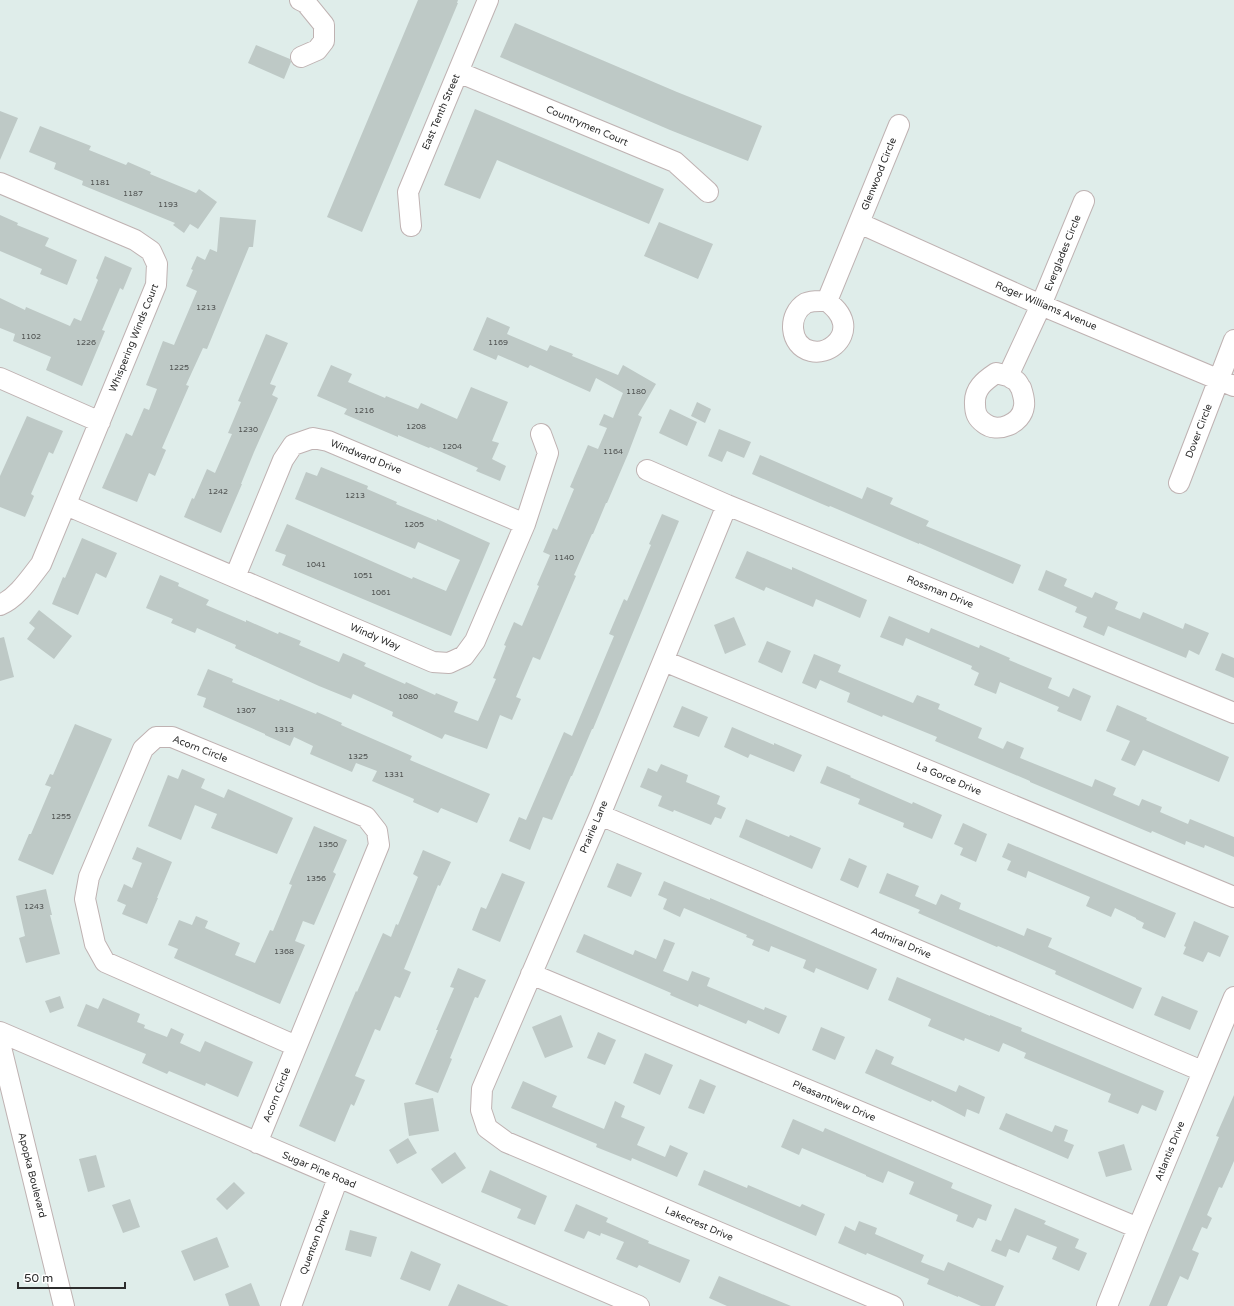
<svg xmlns="http://www.w3.org/2000/svg" width="1234" height="1306" font-family="'Varela Round',sans-serif">
  <style>
    .building { fill: #bec9c6 }
    .lines { fill: none; stroke-linecap: round; stroke-linejoin: round }
    .minor-casing { stroke: #bfb2b2; stroke-width: 22 }
    .minor { stroke: #fff; stroke-width: 20 }
    .labels { text-anchor: middle; dominant-baseline: central; stroke-width: 3.5; stroke-linejoin: round; paint-order: stroke }
    .number-label { font-size: 8px; fill: #505352 }
    .street-label { font-size: 10px; fill: #2c2c2c; stroke: #fff }
  </style>
  <rect width="100%" height="100%" fill="#dfedea"/>
  <path class="building" d="M418 0H458L457 3H458L362 232 327 217Z
    M515 23 677 92 762 126 748 161 670 130 500 57Z
    M256 45 290 59 291 62 284 79 248 63Z
    M475 109 664 189 649 224 497 160 480 199 444 185Z
    M0 111 18 118 0 160Z
    M40 126 91 146 89 150 126 165 128 162 151 172 150 174 196 193 199 189 217 202 198 229 190 224 184 233 173 225 175 223 82 185 83 181 54 169 56 163 29 152Z
    M0 215 18 223 17 225 49 238 45 246 77 260 67 285 40 274 42 269 0 251Z
    M220 217 256 220 253 247H249L207 349 203 348 186 385 189 386 162 448 166 450 155 476 149 473 137 502 102 488 126 433 132 436 144 408 149 410 157 389 146 385 163 341 174 345 197 291 186 286 193 270 191 269 197 256 205 260 210 249 217 252Z
    M659 222 713 244 698 279 644 256Z
    M105 256 132 268 123 290 120 288 102 330 105 331 82 386 46 370 51 357 13 341 15 334 0 328V298L25 310 26 307 70 326 74 318 81 321 98 280 96 278Z
    M487 317 510 327 507 334 547 351 550 345 573 354 572 356 618 375 623 365 656 384 638 415 642 417 628 454 607 503H606L593 534H592L574 575 576 576 540 660 533 657 516 697 521 699 512 720 500 715 487 749 445 734 442 739 392 716 393 712 353 694 351 699 319 686 235 648 236 645 197 628 195 633 171 623 173 619 146 608 160 575 179 583 178 586 209 600 206 605 246 622V620L278 634 279 632 301 641 299 645 339 662 343 653 366 663 364 666 405 684 406 682 435 695 436 693 458 702 454 712 478 721 496 679 493 678 506 646 504 645 514 622 522 626 539 586 537 585 550 555 543 552 553 528 557 530 574 489 570 487 588 445 598 449 607 428 599 425 604 414 613 418 623 393 596 378 590 392 530 365 528 368 498 355 496 360 473 350Z
    M266 334 288 343 270 384 276 386 272 395 278 398 254 452 241 484H242L221 533 184 517 192 498 194 499 207 469 215 473 232 434 228 433 241 402 238 401Z
    M331 365 352 374 348 382 385 398 386 396 418 409 421 403 457 419 471 387 508 402 492 441 499 443 492 459 506 466 500 481 476 471 478 468 430 447 429 448 398 435V437L344 414 347 409 317 396Z
    M697 402 711 409 705 423 691 416Z
    M670 409 697 422 687 446 659 433Z
    M27 416 63 431 53 454 49 452 31 494 34 496 25 517 0 507V476Z
    M719 429 751 442 744 458 727 451 722 462 708 456Z
    M760 455 862 499 867 487 893 498 890 504 929 521 926 526 1021 565 1013 584 919 543V544L830 506 829 507 752 474Z
    M321 467 368 486 367 489 397 502 396 504 437 521V519L490 543 451 636 282 565 286 555 275 551 287 524 412 579 413 577 446 591 460 560 418 542 415 549 295 499 306 472 317 476Z
    M662 514 679 521 593 729H592L572 776H571L552 820 543 817 530 850 509 841 519 817 526 820 564 732 572 736 614 636 609 634 624 599 627 601 651 545 649 544Z
    M82 538 117 553 106 578 96 573 78 615 52 604 63 577 65 578Z
    M747 551 792 570V567L867 600 860 618 816 599 813 607 766 587 764 591 735 578Z
    M1046 570 1067 579 1064 586 1092 598 1095 592 1118 602 1115 609 1140 619 1143 612 1183 629 1185 623 1209 633 1199 655 1189 650 1186 658 1108 626 1104 636 1083 627 1087 617 1075 612 1077 607 1038 590Z
    M39 610 72 636 54 659 27 639 35 628 29 623Z
    M889 616 929 633 931 628 979 648 980 645 1010 658 1009 660 1052 678 1048 688 1069 697 1073 688 1091 696 1081 721 1057 711 1059 707 1000 682 996 694 974 685 979 673 971 669 972 666 906 638 903 646 880 637Z
    M734 617 746 645 725 654 714 625Z
    M4 637 14 677 0 681V638Z
    M767 641 791 651 782 673 758 662Z
    M1222 653 1234 658V678L1215 670Z
    M814 654 841 665 838 672 913 703 917 695 940 704 938 709 982 728 978 738 1003 749 1007 741 1024 748 1020 758 1092 787 1095 779 1116 788 1113 795 1139 806 1142 799 1162 807 1160 812 1188 824 1190 819 1234 837V857L1205 845 1204 848 1186 841 1185 845 1152 831 1151 833 1030 782V781L935 741 937 737 883 715 882 717 847 702 850 693 820 680 816 689 802 683Z
    M208 669 233 679 232 682 279 701 280 699 316 714 317 712 342 723 341 725 412 756 410 760 490 794 477 823 441 808 438 813 413 802 414 799 372 781 377 771 356 763 352 772 310 754 313 746 294 737 290 746 265 735V734L203 707 206 698 197 695Z
    M1117 705 1147 718 1146 720 1229 757 1219 782 1143 750 1135 766 1121 760 1130 741 1106 731Z
    M682 706 708 717 699 737 673 727Z
    M75 724 112 739 53 875 18 860 29 834H31L51 787 45 785 50 774 53 775Z
    M732 727 774 745V743L802 755 794 772 750 754 748 758 724 747Z
    M661 764 688 775 686 782 720 796 717 804 726 808 721 819 715 817 711 825 674 810 673 812 658 806 662 796 640 787 648 768 657 772Z
    M827 766 851 776 850 777 912 804 913 802 942 815 932 839 903 827 904 823 858 804 860 799 820 783Z
    M182 769 205 779 201 788 224 798 228 789 293 818 277 854 211 828 217 814 195 805 181 840 148 826 168 775 178 779Z
    M746 819 789 837 790 835 821 848 812 869 739 837Z
    M963 823 987 834 976 862 960 855 963 848 954 844Z
    M314 826 347 840 333 872 336 874 314 925 303 921 295 941 305 945 280 1004 174 958 178 949 168 945 179 920 192 925 196 916 208 921 205 928 240 943 235 955 255 963 270 930 273 931 292 885 289 884Z
    M1008 843 1176 913 1165 938 1142 928 1144 923 1136 919V918L1115 908 1111 917 1086 906 1090 897 1028 871 1026 878 1007 870 1011 861 1002 857Z
    M137 847 172 862 157 898H158L147 924 122 914 126 905 117 901 124 884 132 888 142 863 132 859Z
    M423 850 451 862 440 886 438 885 404 969 411 972 400 998 395 996 380 1031 375 1029 355 1076 365 1080 354 1106 351 1104 335 1142 299 1126 356 991 357 992 383 933 391 937 396 924 398 925 418 877 413 874Z
    M849 858 867 866 858 888 840 880Z
    M617 863 642 873 631 897 607 887Z
    M502 873 525 882 500 942 472 930 481 907 486 909Z
    M887 873 919 886 915 896 936 905 941 894 961 903 959 909 1024 936 1027 928 1052 938 1048 947 1142 988 1133 1009 1055 974 1056 971 998 946 997 947 918 913 920 910 879 893Z
    M664 881 710 900V898L877 969 868 990 816 968 814 973 803 968 806 960 771 946 769 952 752 945 754 940 746 937 747 935 684 908 680 917 663 909 667 899 658 895Z
    M46 889 52 915H50L60 954 26 963 19 938 25 936 16 896Z
    M1194 921 1229 936 1220 957 1208 952 1203 962 1183 954 1186 947 1184 946Z
    M584 934 633 955 635 950 656 959 664 939 675 943 663 971 688 981 692 971 710 978 707 986 764 1010 765 1007 787 1016 779 1034 748 1020 746 1024 699 1004 698 1007 670 995 671 993 576 952Z
    M458 968 486 980 478 998 475 997 450 1058 452 1059 438 1093 415 1084 438 1030H436L454 988 450 987Z
    M897 977 990 1016V1015L1022 1028 1021 1031 1164 1091 1156 1111 1142 1105 1138 1114 1108 1102 1111 1094 1024 1058 1026 1053 1003 1043 999 1052 965 1038 964 1041 928 1026 931 1019 888 1000Z
    M60 996 64 1008 50 1013 45 1001Z
    M1162 996 1198 1011 1190 1030 1154 1015Z
    M103 998 140 1014 137 1022 145 1025 144 1028 167 1037 171 1028 184 1034 180 1043 200 1052 205 1041 253 1062 238 1097 206 1083 205 1086 169 1071 167 1074 142 1063 146 1054 77 1026 86 1004 98 1009Z
    M561 1015 573 1047 545 1058 532 1027Z
    M821 1027 845 1037 835 1060 812 1050Z
    M598 1032 616 1040 605 1065 587 1058Z
    M876 1049 894 1057 891 1064 956 1092 959 1085 985 1097 979 1114 967 1109 965 1117 932 1100 931 1102 865 1073Z
    M645 1053 673 1065 660 1095 633 1083Z
    M700 1079 716 1086 704 1114 688 1108Z
    M523 1081 557 1096 552 1107 604 1129 615 1101 625 1106 621 1117 645 1127 637 1145 665 1157 670 1145 688 1153 677 1177 632 1158 631 1161 596 1147 597 1144 511 1108Z
    M1234 1095V1161L1222 1188 1219 1187 1207 1215 1212 1218 1207 1229 1202 1227 1192 1250 1199 1253 1188 1280 1180 1276 1167 1306H1149L1219 1137 1216 1136Z
    M433 1098 439 1131 409 1136 404 1103Z
    M1006 1113 1052 1132 1055 1125 1068 1130 1064 1141 1074 1145 1068 1159 999 1129Z
    M793 1119 823 1132 825 1128 953 1183 951 1188 992 1205 986 1221 978 1218 973 1228 956 1221 958 1215 909 1194 914 1182 888 1171 883 1183 866 1176V1175L802 1148 799 1155 781 1147Z
    M408 1138 417 1153 397 1164 389 1150Z
    M1124 1144 1132 1170 1106 1177 1098 1152Z
    M455 1152 466 1168 442 1184 431 1169Z
    M96 1155 105 1187 88 1192 79 1159Z
    M490 1170 547 1196 535 1225 517 1218 521 1209 481 1192Z
    M704 1170 747 1188 748 1185 800 1207 802 1204 825 1214 816 1236 698 1185Z
    M234 1182 245 1193 227 1210 216 1199Z
    M130 1199 140 1227 123 1233 112 1205Z
    M576 1204 608 1218 606 1222 649 1241 648 1243 690 1260 680 1283 639 1265 637 1268 616 1259 624 1242 601 1233 600 1236 588 1231 584 1239 564 1231Z
    M1015 1208 1046 1221 1044 1224 1079 1239 1075 1248 1087 1253 1079 1271 1052 1259 1057 1247 1027 1235 1019 1253 1009 1249 1006 1257 991 1251 996 1239 1001 1241Z
    M859 1221 877 1228 875 1234 924 1255 921 1262 944 1271 948 1262 1004 1286 995 1306H981L958 1296V1297L927 1284 929 1279 867 1253 866 1255 838 1243 845 1226 855 1231Z
    M350 1230 377 1237 371 1257 345 1250Z
    M217 1237 229 1267 194 1281 181 1251Z
    M411 1251 441 1264 430 1291 400 1279Z
    M719 1276 757 1292 791 1306H727L709 1298Z
    M251 1283 260 1306H229L225 1294Z
    M458 1284 509 1306H448Z"/>
  <g class="lines">
    <g class="minor-casing">
      <path id="minor" d="M300 0 306 3 324 25V41L317 50 301 57
        M458 72 675 162 708 192
        M0 183 135 240 151 251 157 264 156 285 41 564C30 578 17 598 0 605
        M859 223 1041 305 1234 386
        M411 226 408 192 488 0
        M827 301C834 307 841 313 843 323 846 340 828 355 811 351 789 346 787 314 806 303 813 300 820 301 827 301L899 125
        M1008 376C1010 378 1014 379 1016 381 1018 382 1019 386 1021 388 1023 394 1025 400 1024 406 1022 424 997 434 984 423 977 418 975 413 975 404 974 389 984 381 996 373L1008 376 1041 305 1084 201
        M0 378 100 422
        M647 470 727 505 1234 713
        M1179 483 1234 340
        M66 505 433 662 449 663 464 656 475 641 525 524 548 453 541 434
        M727 505 600 815 482 1089 481 1110 487 1128 506 1142 893 1306
        M235 577 283 460 293 445 313 438 328 441 525 524
        M664 661 1234 897
        M600 815 1202 1071
        M531 974 1138 1228
        M0 1032 639 1306
        M0 1043 64 1306
        M257 1143 379 845 377 831 366 817 172 737H156L143 749 89 877 85 899 95 944 105 962 296 1046
        M291 1306 338 1178
        M1107 1306 1138 1228 1234 997"/>
    </g>
    <use href="#minor" class="minor"/>
  </g>
  <g class="labels">
    <g class="number-label">
      <text x="100" y="182">1181</text>
      <text x="133" y="193">1187</text>
      <text x="168" y="204">1193</text>
      <text x="206" y="307">1213</text>
      <text x="31" y="336">1102</text>
      <text x="86" y="342">1226</text>
      <text x="498" y="342">1169</text>
      <text x="179" y="367">1225</text>
      <text x="636" y="391">1180</text>
      <text x="364" y="410">1216</text>
      <text x="416" y="426">1208</text>
      <text x="248" y="429">1230</text>
      <text x="452" y="446">1204</text>
      <text x="613" y="451">1164</text>
      <text x="218" y="491">1242</text>
      <text x="355" y="495">1213</text>
      <text x="414" y="524">1205</text>
      <text x="564" y="557">1140</text>
      <text x="316" y="564">1041</text>
      <text x="363" y="575">1051</text>
      <text x="381" y="592">1061</text>
      <text x="408" y="696">1080</text>
      <text x="246" y="710">1307</text>
      <text x="284" y="729">1313</text>
      <text x="358" y="756">1325</text>
      <text x="394" y="774">1331</text>
      <text x="61" y="816">1255</text>
      <text x="328" y="844">1350</text>
      <text x="316" y="878">1356</text>
      <text x="34" y="906">1243</text>
      <text x="284" y="951">1368</text>
    </g>
    <g class="street-label">
      <text transform="translate(441 112) rotate(-67)">East Tenth Street</text>
      <text transform="translate(587 126) rotate(23)">Countrymen Court</text>
      <text transform="translate(879 174) rotate(-68)">Glenwood Circle</text>
      <text transform="translate(1063 253) rotate(-68)">Everglades Circle</text>
      <text transform="translate(1046 306) rotate(23)">Roger Williams Avenue</text>
      <text transform="translate(134 338) rotate(-68)">Whispering Winds Court</text>
      <text transform="translate(1199 431) rotate(-69)">Dover Circle</text>
      <text transform="translate(366 457) rotate(22)">Windward Drive</text>
      <text transform="translate(940 592) rotate(22)">Rossman Drive</text>
      <text transform="translate(375 637) rotate(23)">Windy Way</text>
      <text transform="translate(200 749) rotate(21)">Acorn Circle</text>
      <text transform="translate(949 779) rotate(23)">La Gorce Drive</text>
      <text transform="translate(594 827) rotate(-67)">Prairie Lane</text>
      <text transform="translate(901 943) rotate(23)">Admiral Drive</text>
      <text transform="translate(277 1095) rotate(-68)">Acorn Circle</text>
      <text transform="translate(834 1101) rotate(23)">Pleasantview Drive</text>
      <text transform="translate(1170 1151) rotate(-68)">Atlantis Drive</text>
      <text transform="translate(319 1170) rotate(23)">Sugar Pine Road</text>
      <text transform="translate(32 1175) rotate(76)">Apopka Boulevard</text>
      <text transform="translate(699 1224) rotate(23)">Lakecrest Drive</text>
      <text transform="translate(315 1242) rotate(-70)">Quenton Drive</text>
    </g>
  </g>
  <path d="M18 1282v6h107v-6" fill="none" stroke="#2c2c2c" stroke-width="2"/>
  <text x="24" y="1282" font-size="12" fill="#2c2c2c" stroke="#ffffff" stroke-width="3" paint-order="stroke">50 m</text>
</svg>
